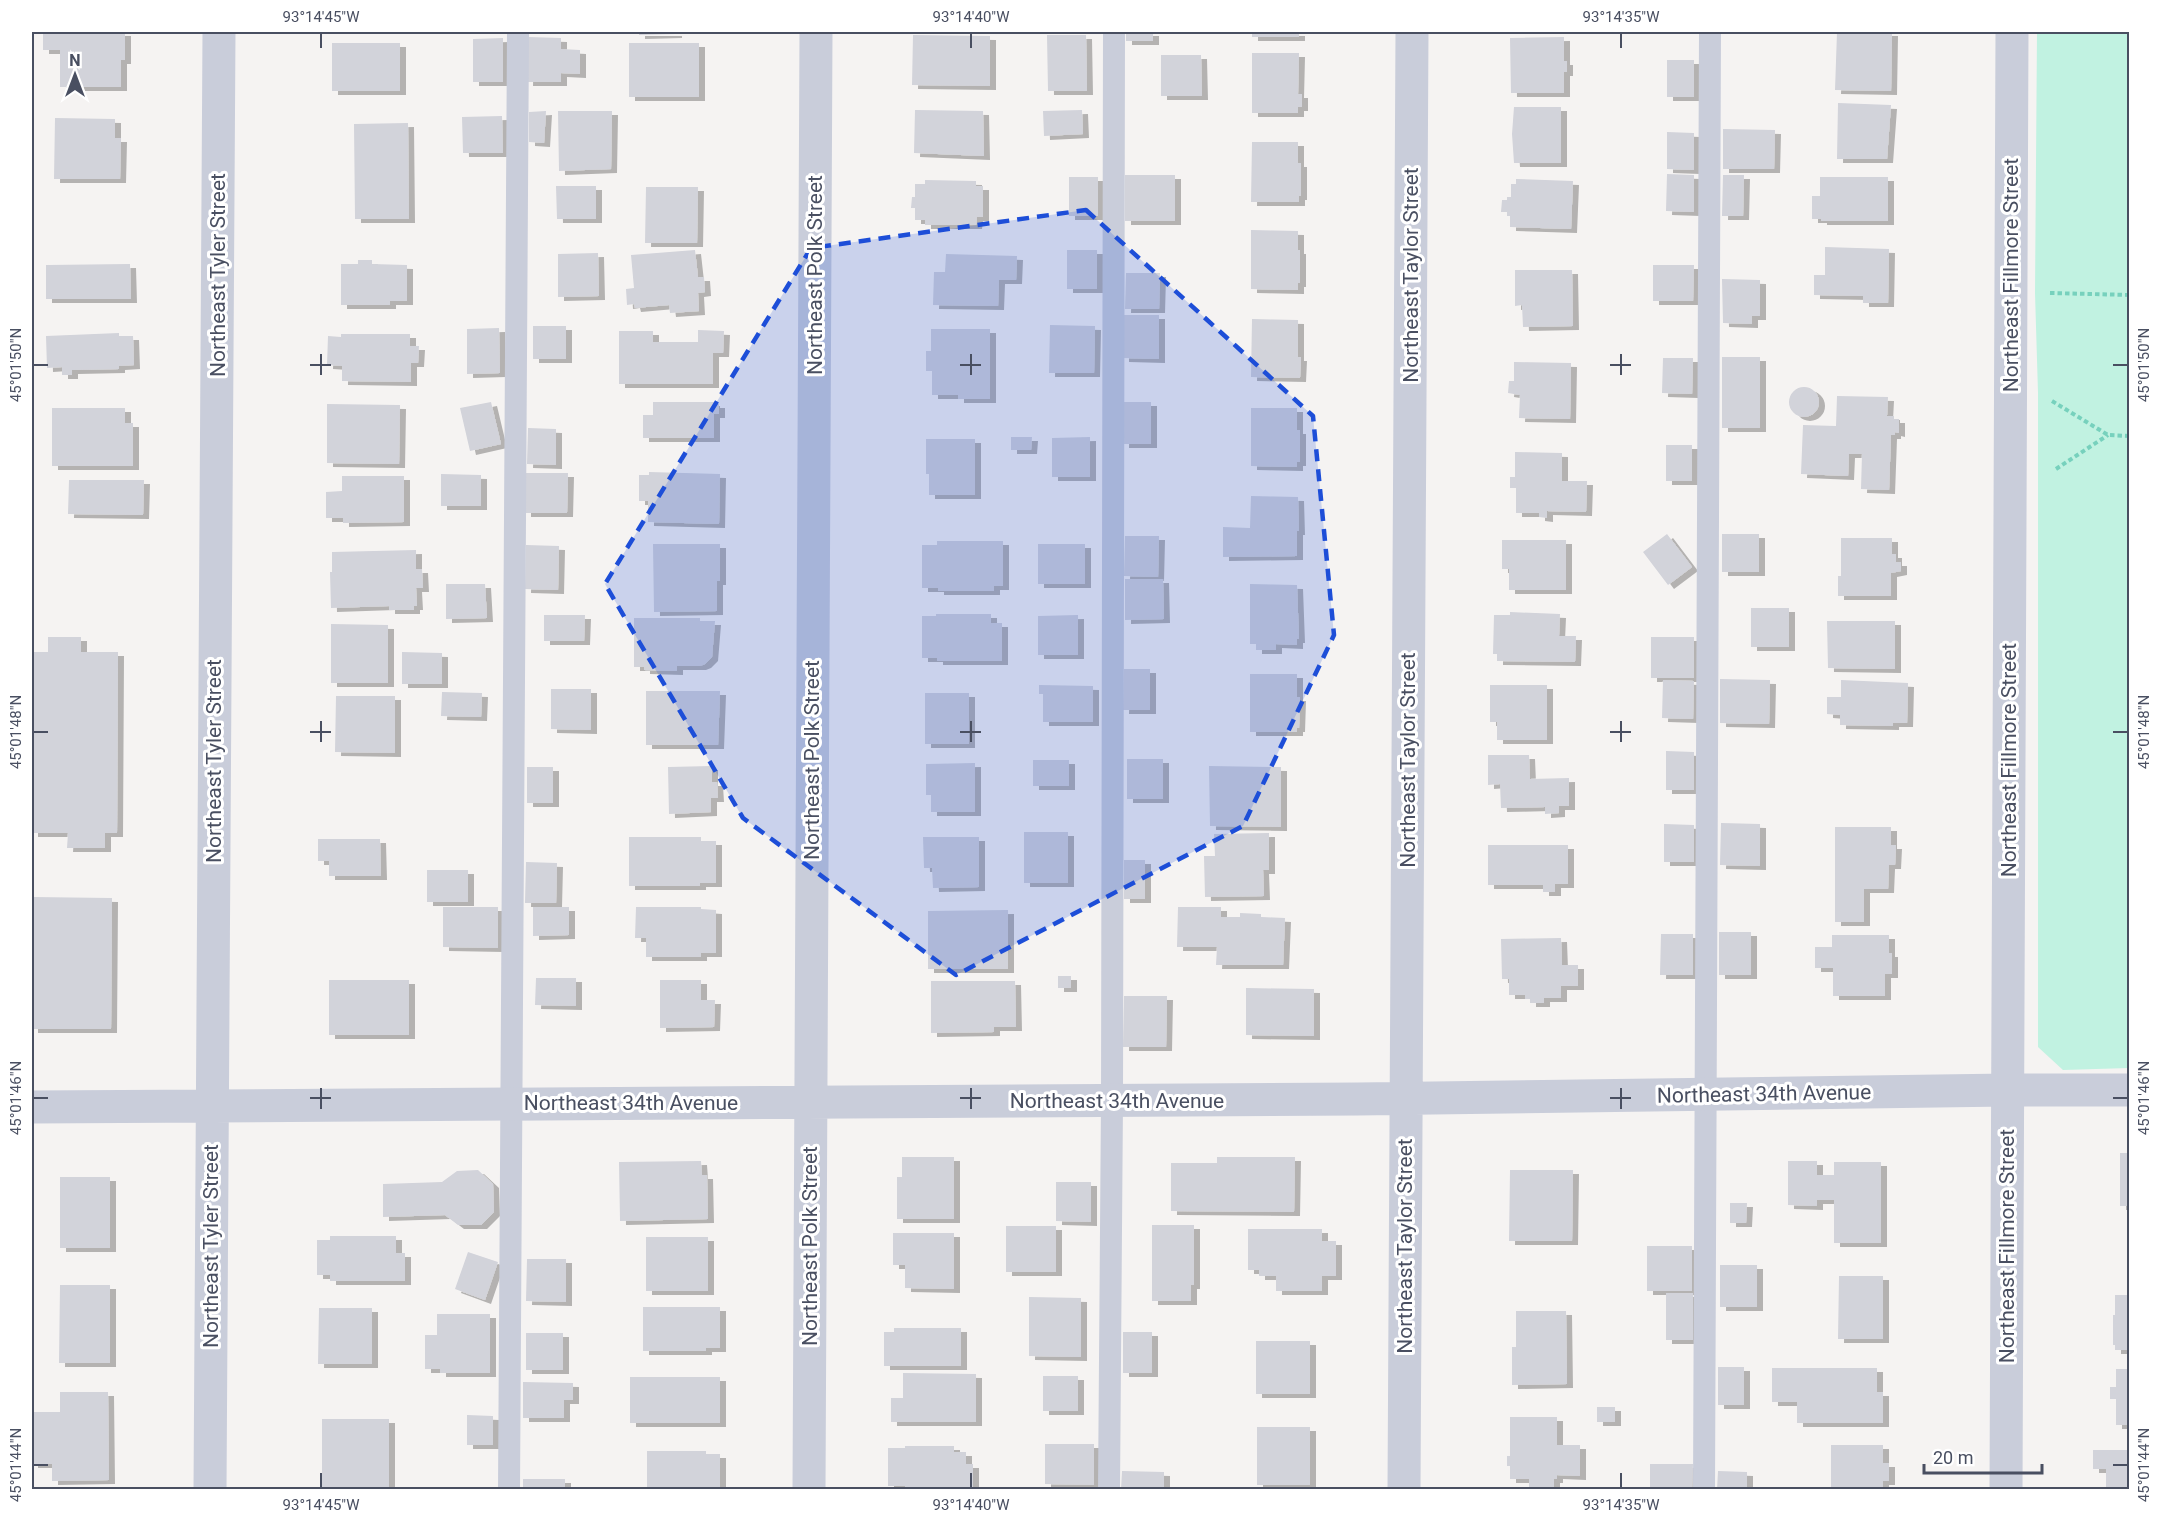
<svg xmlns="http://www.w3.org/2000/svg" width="2161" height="1521" font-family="Roboto,sans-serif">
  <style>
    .green { fill: #c1f2e1 }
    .building { fill: #d2d3da; filter: url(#shadow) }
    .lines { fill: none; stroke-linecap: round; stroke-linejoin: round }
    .path { stroke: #77d1bd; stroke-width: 4; stroke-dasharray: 4.5 3; stroke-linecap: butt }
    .lane { stroke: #c9cdda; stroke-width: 22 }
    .street { stroke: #c9cdda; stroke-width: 33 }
    .marked { fill: #1d4ed8; fill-opacity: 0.2; stroke: #1d4ed8; stroke-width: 4.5; stroke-dasharray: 12 8; stroke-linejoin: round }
    .ticks { fill: none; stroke: #494f61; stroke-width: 2 }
    .labels { text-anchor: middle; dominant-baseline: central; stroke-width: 6; stroke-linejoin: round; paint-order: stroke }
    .street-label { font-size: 21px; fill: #494f61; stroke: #fff }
    .neatline { fill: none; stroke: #494f61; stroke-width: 2 }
    .ticks-label { font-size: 15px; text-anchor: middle; fill: #494f61 }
  </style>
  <defs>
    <filter id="shadow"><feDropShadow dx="6" dy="4" stdDeviation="0" flood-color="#0004"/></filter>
  </defs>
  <rect width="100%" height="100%" fill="#f5f3f2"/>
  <path class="green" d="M2037 32H2129V1068L2063 1070 2038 1047V393L2035 293Z"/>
  <path class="building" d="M43 32H125V60H121V87H60V50H43Z
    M639 32H676V34L639 35Z
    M1126 32H1153V41H1126Z
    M1252 32H1299V37H1252Z
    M1837 32H1892L1891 91 1835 90Z
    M913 35 990 36V86L912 85Z
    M1047 35H1086L1087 91H1048Z
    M528 37 561 38V49L580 50V74L561 73V82H527Z
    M1564 37V61H1567V72H1564V93H1511L1510 38Z
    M503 38V82H473V39Z
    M332 43H400V91H332Z
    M629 43H699V97H629Z
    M1252 53H1299L1298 94H1302V107H1298V113H1252Z
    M1161 55H1201L1202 96H1161Z
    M1667 60H1694V97H1667Z
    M1838 103 1891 105 1887 159H1837Z
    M1514 107H1561V163H1514L1512 134Z
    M915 110 983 111 984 156 914 153Z
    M1082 110 1083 134 1044 136 1043 111Z
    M546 111 544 143 529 142V112Z
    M558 111H612L611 169 559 171Z
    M502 116 503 153H463L462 117Z
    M55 118 115 119V138H121L120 179H54Z
    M408 123 409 219H355L354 124Z
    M1723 129 1775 130 1774 169H1723Z
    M1667 132 1694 133V170L1667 169Z
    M1252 142H1298V163H1301V196H1299V202H1251Z
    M1667 174 1694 175V212L1666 211Z
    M1125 175H1175V221H1125Z
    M1723 175H1744L1743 216H1722Z
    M1069 177H1098V216H1069Z
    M1820 177H1888V221H1821V219H1812V196H1820Z
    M1516 179 1573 181 1571 229 1510 227V216H1507V212H1501L1502 200H1507V197H1511V184H1516Z
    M925 180 976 181V186H983V217H977L976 225H925V220H915V208H911L912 197H915V184H925Z
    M556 186H596V219H557Z
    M646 187H698L697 243H645Z
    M1251 230 1298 231V250H1300V283H1298V290L1251 289Z
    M1825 247 1889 249 1888 303H1863V296L1814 295V275H1825Z
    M695 250 698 277H704L705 292 698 293 699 311 670 313 669 305 635 308 634 304 627 305 626 289 634 288 631 255Z
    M1067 250H1097V289H1067Z
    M598 253 599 296 558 297V254Z
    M946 254 1017 256 1016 280H999L998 306 933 305 934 272H945Z
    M358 260H372V264L407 265V301H390V305H341V264H358Z
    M130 264 131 299H46V265Z
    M1653 265H1694L1693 301H1653Z
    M1515 270H1572L1573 326 1523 327 1522 305 1515 306Z
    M1126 273H1160L1159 309H1125Z
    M1722 279 1760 280V316H1752V324L1723 323Z
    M1123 315H1159V359L1123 358Z
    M1252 319 1298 320V357H1301L1300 378 1251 377Z
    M1050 325 1095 326 1094 373H1049Z
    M533 326H566V359H533Z
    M499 328 500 373 467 374V329Z
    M931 329H990V399H958V395H932V371H926V351H931Z
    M698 330 724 331 723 353H713V384H619V331H653V342H698Z
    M119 333V336H133L134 365 119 366V369L72 370V375H62V367L47 368 46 336Z
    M341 334H410V346H419L418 363H411V382L342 381V366L327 365 328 336 341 337Z
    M1722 357H1760V428H1722Z
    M1663 358H1693L1692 394 1662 393Z
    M1514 362 1571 363 1570 419 1519 418 1520 395 1508 393 1509 381H1514Z
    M1789 402a15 15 0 1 1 30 0a15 15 0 1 1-30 0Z
    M1837 396 1888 397 1887 416H1894V419H1899V433L1895 432V435H1891L1889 490 1861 489 1862 454H1849L1848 476 1801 474 1803 425 1836 426Z
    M491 402 501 444 470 451 460 408Z
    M653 402H714V404H719V414H714V438H643V415H653Z
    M1124 402H1151V444H1123Z
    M327 404 400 405 399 464 327 463Z
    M52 408H125V423H133V466H52Z
    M1251 408H1297V430H1300V462H1297V467L1251 466Z
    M528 428 556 429V465L527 464Z
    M1011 437H1032L1031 450H1011Z
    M1090 437V477H1052V438Z
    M926 439H975V495H929V474H926Z
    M1666 445H1692V481H1666Z
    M1515 452 1562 453V481H1587L1586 512 1547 511V518L1539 517V513H1516V488H1510V477H1515Z
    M649 472 720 474 719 524 648 522V501H639V475H649Z
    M525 473H568L567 513H525Z
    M441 474 481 475V506H441Z
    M342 476H404V522L343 523V518H326V492L342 491Z
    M69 480H144L143 515 68 514Z
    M1251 496 1298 497 1299 531H1297V556L1223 557V527L1250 528Z
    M1667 534 1692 567 1668 585 1643 552Z
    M1722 534H1759V572H1722Z
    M1125 536H1159L1158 577 1124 576Z
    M1841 538H1892V554H1896V562H1901V571L1891 573V596H1838V576H1841Z
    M1502 540H1566V590H1509V569H1502Z
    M937 541H1003V586H994V591H938V588H922V545H937Z
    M653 544H720V581H717V611L654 612Z
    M1038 544H1085V584H1038Z
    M526 545 559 546 558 590 525 589Z
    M416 550V569H422L423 588H416L417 606H414V610H389V606L331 608 330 572H332V552Z
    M1125 579H1163L1164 619 1125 620Z
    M446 584H485L487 618 446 619Z
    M1250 584 1297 585 1299 639H1297V645L1276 644V650H1256V644H1250Z
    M1751 608H1789V647H1751Z
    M1510 612 1560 614 1559 636H1576L1575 662 1497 661V654H1493L1494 615H1510Z
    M936 614H991V623H1002V661H937V658H922V616H936Z
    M544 615H585L584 641H544Z
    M1078 615V655H1038V616Z
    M634 618H700V621H715L712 657 705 664 700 666H677V671L644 670V667H634Z
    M1827 621H1895V669L1828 668Z
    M331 624 388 625V683H331Z
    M48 637H81V652H118L117 833H105V848H67L68 833H32V652H48Z
    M1651 637H1694V678H1651Z
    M402 652 442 653V684H402Z
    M1124 669H1150V710H1123Z
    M1250 674H1297V697H1300L1299 728H1297V732H1250Z
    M1720 679 1770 680 1769 724 1720 723Z
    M1663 680 1694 681 1693 719 1662 718Z
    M1841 680 1908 683 1907 723H1893V726L1840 725V715L1827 714V697H1841Z
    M1039 685 1093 686V722H1043V694H1039Z
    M1490 685H1547V740H1497V722H1490Z
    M551 689H591V730L551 729Z
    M646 691H720L718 745H646Z
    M442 692 482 693 481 717 441 716Z
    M925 693H969V744H925Z
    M336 696H395V753L335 752Z
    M1666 751 1694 752V790H1666Z
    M1488 755H1529L1530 779 1569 778V806H1559V813L1545 814V807L1501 808 1500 784 1488 785Z
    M1127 759H1163V799H1127Z
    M1033 760H1069V786H1033Z
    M975 763V812H931V795H926V764Z
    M712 766V782H717L718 798H711V812L669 814 668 767Z
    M1209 766 1281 767V827L1210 826Z
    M527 767H553V803H527Z
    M1721 823 1760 824V866L1720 865Z
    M1664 824 1694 825V862H1664Z
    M1835 827H1891V845H1896L1895 865H1889L1888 889H1864V922H1835Z
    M1024 832H1068V883H1024Z
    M1269 833V870H1263L1264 896 1205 897 1204 856H1215L1214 834Z
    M629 837H701V841H716V883H700V886H629Z
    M923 837H979V887L933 888 932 868H924Z
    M318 839H380L381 876H329V861H318Z
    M1488 845H1568V884H1555V892H1543V885H1488Z
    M1124 860H1145V899H1124Z
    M526 862 557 863 556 903H525Z
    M427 870H468V902H427Z
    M32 897 112 898 111 1029H32Z
    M443 907H498V948L443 947Z
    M533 907H569V935L533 936Z
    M636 907H701V909L716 910V953H701V957H646V938H635Z
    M1178 907H1221V917H1240V913L1261 914V917L1285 918 1283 965H1216L1217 947H1177Z
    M1008 910V969H928V911Z
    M1719 932H1751V975H1719Z
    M1661 934H1693V975H1660Z
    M1832 935H1889V953H1892V974H1885V996H1833V968H1815V947H1832Z
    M1561 938 1562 965H1578V986H1561V998H1544V1003H1530V999H1525V995H1509V979H1502L1501 939Z
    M1058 976H1071V988H1058Z
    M536 978H576V1006L535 1005Z
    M329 980H409V1035H329Z
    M660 980H701V1000H715L714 1027 660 1028Z
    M931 981H1015L1016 1027H994V1032L931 1033Z
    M1246 988 1314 989V1036L1246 1035Z
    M1124 996H1167L1166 1047H1123Z
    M2120 1153H2130V1206H2120Z
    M902 1157H954V1219H897V1177H902Z
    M1217 1157H1295L1294 1212 1171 1211V1163H1217Z
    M701 1161 702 1175H707L708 1219 620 1221 619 1162Z
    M1788 1161H1817V1175H1834V1162H1881V1243H1834V1200H1817V1206L1788 1205Z
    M478 1170 493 1184 494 1212 481 1225H458L445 1215 383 1217V1184L442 1182 457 1171Z
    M1510 1170H1573L1572 1241H1509Z
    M60 1177H110V1248H60Z
    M1056 1182H1091V1222L1056 1221Z
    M1730 1203H1747L1746 1223H1730Z
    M1152 1225H1194V1285H1191V1301H1152Z
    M1006 1226H1056V1272H1006Z
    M1248 1229H1322V1241H1336V1276H1322V1291H1276V1276H1259V1270H1248Z
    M893 1233H954V1289L905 1288V1265H893Z
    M330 1236H396V1253H405V1281H330V1275H317V1240H330Z
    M646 1237H708V1291H646Z
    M1647 1246H1692V1291H1647Z
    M468 1252 498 1262 485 1300 455 1289Z
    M527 1259H566V1302L526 1301Z
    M1720 1265H1757V1307H1720Z
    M1839 1276H1883V1339H1838Z
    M60 1285H110V1363H59Z
    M1666 1293H1693V1340H1666Z
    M2115 1295H2130V1350H2115V1345H2113V1315H2115Z
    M1029 1297 1081 1298V1357L1029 1356Z
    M643 1307H720V1348H706V1351H643Z
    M319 1308H372V1364H318Z
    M1516 1311H1566L1567 1384 1512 1385V1347H1516Z
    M437 1314H490V1373H440V1369H425V1335H437Z
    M894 1328H961V1366H884V1332H894Z
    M1123 1332H1152V1373H1123Z
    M526 1333H563V1370H526Z
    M1256 1341H1310V1394H1256Z
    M1718 1367H1744V1405H1718Z
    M1772 1368H1877V1392H1883V1423H1797V1402H1772Z
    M2116 1369H2130V1425H2116V1399H2110V1387H2116Z
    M903 1373 976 1374V1422H891V1398H903Z
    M1043 1376H1078V1411H1043Z
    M630 1377H720V1423H630Z
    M523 1382 573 1383V1400H564V1418H523Z
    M60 1392H108L109 1480 52 1481V1464H32V1412H60Z
    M1597 1407H1615V1422H1597Z
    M467 1415 493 1416V1445H467Z
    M1510 1417H1557V1445H1580V1476L1557 1475V1479H1554V1490H1529V1479H1510V1466H1507V1456H1510Z
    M322 1419H389V1490H322Z
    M1257 1427H1310V1485H1257Z
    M1045 1444H1094V1485L1045 1484Z
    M1831 1445H1883V1463H1889V1481H1883V1490H1831Z
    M905 1446H954V1452H966V1464H973V1487H954V1489H905V1486H888V1448H905Z
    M2093 1450H2130V1490H2106V1469H2093Z
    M647 1451H706V1454H720V1490H647Z
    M1650 1464H1693L1692 1490H1650Z
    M1122 1471 1164 1472V1490H1121Z
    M1718 1471 1747 1472V1490H1717Z
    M523 1479H565V1490H523Z"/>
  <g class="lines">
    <path class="path" d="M2050 293 2130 295
      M2052 401 2108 435 2130 436
      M2056 469 2108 435"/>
    <path class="lane" d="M509 1490 518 32
      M1109 1490 1112 1101 1114 32
      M1704 1490 1710 32"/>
    <path class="street" d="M32 1107 1358 1099 2008 1090H2130
      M210 1490 219 32
      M809 1490 816 32
      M1404 1490 1412 32
      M2006 1490 2012 32"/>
  </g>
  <path class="marked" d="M1086 210 1313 416 1334 635 1243 826 956 975 743 818 605 584 811 248Z"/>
  <path class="ticks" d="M321 33V48M971 33V48M1621 33V48M321 354V375M971 354V375M1621 354V375M33 365H48M310 365H331M960 365H981M1610 365H1631M2113 365H2128M321 721V742M971 721V742M1621 721V742M33 732H48M310 732H331M960 732H981M1610 732H1631M2113 732H2128M321 1088V1109M971 1088V1109M1621 1088V1109M33 1098H48M310 1098H331M960 1098H981M1610 1098H1631M2113 1098H2128M33 1465H48M2113 1465H2128M321 1473V1488M971 1473V1488M1621 1473V1488"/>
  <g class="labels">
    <g class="street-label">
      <text transform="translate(218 275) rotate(-90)">Northeast Tyler Street</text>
      <text transform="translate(815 275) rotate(-90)">Northeast Polk Street</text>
      <text transform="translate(1411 275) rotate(-90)">Northeast Taylor Street</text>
      <text transform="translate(2011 275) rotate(-90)">Northeast Fillmore Street</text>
      <text transform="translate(812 760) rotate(-90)">Northeast Polk Street</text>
      <text transform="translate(1408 760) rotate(-90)">Northeast Taylor Street</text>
      <text transform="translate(2009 760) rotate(-90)">Northeast Fillmore Street</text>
      <text transform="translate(214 761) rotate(-90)">Northeast Tyler Street</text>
      <text transform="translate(1764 1094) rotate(-1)">Northeast 34th Avenue</text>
      <text x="1117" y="1101">Northeast 34th Avenue</text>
      <text x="631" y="1103">Northeast 34th Avenue</text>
      <text transform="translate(211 1246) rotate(-90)">Northeast Tyler Street</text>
      <text transform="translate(810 1246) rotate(-90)">Northeast Polk Street</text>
      <text transform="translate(1405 1246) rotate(-90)">Northeast Taylor Street</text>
      <text transform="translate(2007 1246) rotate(-90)">Northeast Fillmore Street</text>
    </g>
  </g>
  <rect width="2161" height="1521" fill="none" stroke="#ffffff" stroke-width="66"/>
  <g transform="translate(75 75)" stroke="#ffffff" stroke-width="4.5" paint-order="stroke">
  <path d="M0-4.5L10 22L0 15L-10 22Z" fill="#494f61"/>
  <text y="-9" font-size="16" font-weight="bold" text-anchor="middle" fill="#494f61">N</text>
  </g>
  <path d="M1924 1464v9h118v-9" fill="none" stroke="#494f61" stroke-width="3"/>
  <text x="1933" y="1464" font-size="18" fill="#494f61" stroke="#ffffff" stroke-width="4.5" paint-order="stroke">20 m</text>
  <rect x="33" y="33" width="2095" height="1455" class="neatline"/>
  <g class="ticks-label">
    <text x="321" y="22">93°14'45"W</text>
    <text x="971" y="22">93°14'40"W</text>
    <text x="1621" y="22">93°14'35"W</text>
    <text transform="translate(16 365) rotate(-90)" y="5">45°01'50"N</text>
    <text transform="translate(2144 365) rotate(-90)" y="5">45°01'50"N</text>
    <text transform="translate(16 732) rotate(-90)" y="5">45°01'48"N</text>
    <text transform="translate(2144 732) rotate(-90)" y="5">45°01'48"N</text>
    <text transform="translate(16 1098) rotate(-90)" y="5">45°01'46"N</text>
    <text transform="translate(2144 1098) rotate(-90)" y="5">45°01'46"N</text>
    <text transform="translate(16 1465) rotate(-90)" y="5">45°01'44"N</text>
    <text transform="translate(2144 1465) rotate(-90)" y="5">45°01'44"N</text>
    <text x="321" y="1510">93°14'45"W</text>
    <text x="971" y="1510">93°14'40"W</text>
    <text x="1621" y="1510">93°14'35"W</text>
  </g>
</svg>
